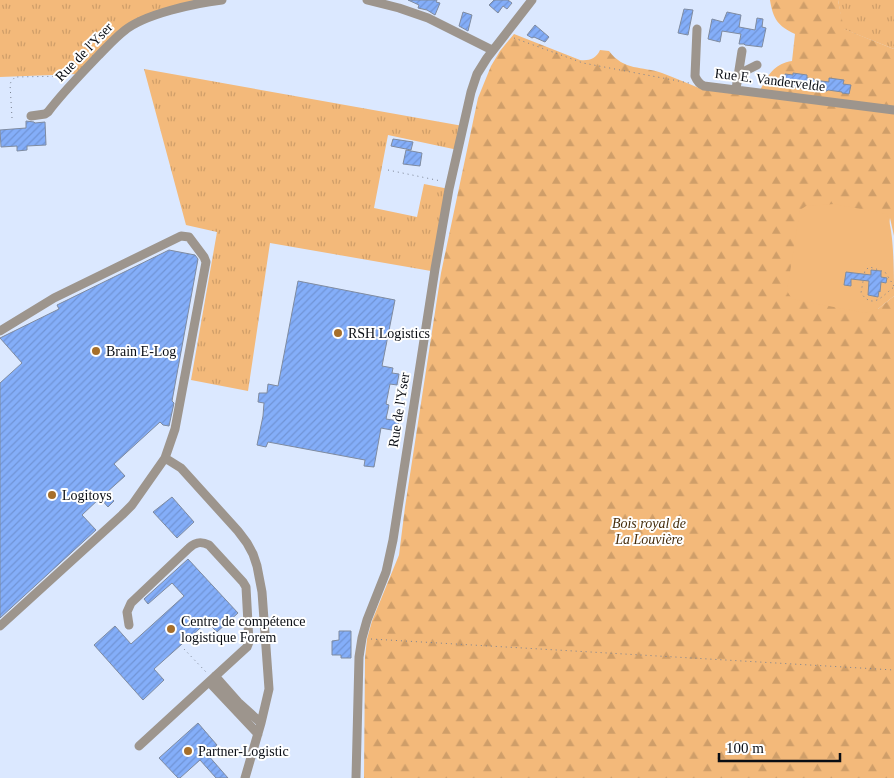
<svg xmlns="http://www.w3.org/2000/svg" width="894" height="778" font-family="'Times New Roman',serif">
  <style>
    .grass { fill: url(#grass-tufts) }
    .forest { fill: url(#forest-firs) }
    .park { fill: #f3b97a }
    .building { fill: url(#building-hatch); stroke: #7f8ba0 }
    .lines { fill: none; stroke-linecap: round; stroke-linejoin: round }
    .path { stroke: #798191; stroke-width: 1; stroke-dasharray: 1 4; stroke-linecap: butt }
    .minor { stroke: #9d958d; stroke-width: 9 }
    .poi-dot { fill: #a66f2b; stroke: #fff; stroke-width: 2 }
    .labels { text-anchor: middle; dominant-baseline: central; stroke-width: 4; stroke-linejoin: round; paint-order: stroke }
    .street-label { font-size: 14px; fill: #090d14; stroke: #fff }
    .poi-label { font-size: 14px; fill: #090d14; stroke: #fff; text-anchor: start }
    .park-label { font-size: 14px; font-style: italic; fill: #452c0b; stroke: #fff }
  </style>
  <defs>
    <pattern id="grass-tufts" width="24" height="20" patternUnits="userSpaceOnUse" patternTransform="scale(1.25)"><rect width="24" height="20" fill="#f3b97a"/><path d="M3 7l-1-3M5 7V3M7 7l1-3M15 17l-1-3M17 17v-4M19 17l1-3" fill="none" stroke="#cf9e69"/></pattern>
    <pattern id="forest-firs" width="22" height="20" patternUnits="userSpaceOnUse" patternTransform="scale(1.25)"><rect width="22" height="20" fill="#f3b97a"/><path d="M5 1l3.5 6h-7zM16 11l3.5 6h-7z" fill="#cf9e69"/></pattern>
    <pattern id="building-hatch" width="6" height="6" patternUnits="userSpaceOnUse" patternTransform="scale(1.25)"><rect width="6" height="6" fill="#84aef9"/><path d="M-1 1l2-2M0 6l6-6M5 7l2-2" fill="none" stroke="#7194d5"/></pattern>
  </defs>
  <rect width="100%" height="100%" fill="#dbe8ff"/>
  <path class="grass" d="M0 0H204L144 16 78 74 0 77Z
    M838 0H894V49L843 29Z
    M144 69 463 126 458 150 388 135 374 208 417 217 424 184 449 189 431 271 270 243 248 391 191 380 217 232 186 225Z"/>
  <path class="forest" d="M770 0H838L844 29 894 49V236L890 218 878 309 894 296V778H364L365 658 367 639 372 621 399 555 405 507 441 273 478 98 491 66 500 51 514 34 580 60C589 61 596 59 600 50L609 51C624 71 642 66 662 73 675 78 687 83 699 88L704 86 759 92C768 76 773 64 792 61L795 34C778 26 773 19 770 0Z"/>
  <path class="park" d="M834 204 887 214C894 231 894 275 894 296L878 309 865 313 792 299 787 291 800 210 806 206Z"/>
  <path class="building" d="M408 0H437L436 2 440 3 435 15 427 10 418 8 419 5Z
    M494 0H508L512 3 507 9 503 6 498 13 489 5Z
    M684 9 693 10 688 35 678 33Z
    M463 12 472 15 468 31 459 26Z
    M727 12 741 15 739 27 755 30 757 18 763 19 762 27 766 28 762 47 745 45 744 44H739L741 34 722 31 720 42 708 39 712 19 723 22Z
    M535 25 549 37 545 42 534 37 532 38 527 35Z
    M793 73 807 75V78L814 79V80L829 82V78L844 80 843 84 851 85 849 94 842 93V92L828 90 827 91 811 90 786 86V85H783L785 74 793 75Z
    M26 121 34 122 35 123 45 122 46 145 27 146V150L17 151V146L1 147 0 130 26 128Z
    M393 139 413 142 411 150 391 146Z
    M406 150 422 153 420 166 403 164Z
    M169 250 195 255 198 259 172 401 174 403 169 426 163 425 160 422 114 464 125 476 106 493 114 501 108 507 100 498 82 515 96 530 0 618V383L22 363 0 338 59 309 57 305Z
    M871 270 881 271V277L887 278 886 283 881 282 880 292 879 291 878 297 868 295 869 281 851 279V286L844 285 846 272 871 275Z
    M298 281 395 300 382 366 393 368 392 373 399 374 397 385 390 384 386 404 389 405 386 419 399 421 397 431 381 428 374 467 364 466 365 460 268 442 266 447 257 445 263 416 264 403 258 402 259 393H267L268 384 278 386Z
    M172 497 194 522 177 538 153 512Z
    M188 559 238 613 217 632 207 622 182 644 154 669 164 680 143 700 94 645 115 626 131 644 184 596 172 583 148 604 144 599Z
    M339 631H351V658H341V655H332V641L339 640Z
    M198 723 217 745 207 754 228 778H216L200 760 180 778H178L159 758Z"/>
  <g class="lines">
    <path class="path" d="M514 38 583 63 689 83
      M12 118 10 84 11 82 15 77 67 76
      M388 170 441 181
      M894 286 885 272 870 267 865 270 861 293C873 310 882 296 894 287
      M371 639 894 670
      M184 649 206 672"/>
    <path class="minor" d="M367 0 399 8 428 18 492 50
      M697 29 695 76C697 81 699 84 704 86L894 110
      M738 77 747 70 757 65
      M736 89 742 51
      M31 116 45 114 48 112C63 92 82 73 99 55 107 47 115 38 124 31 144 14 196 3 222 0
      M0 331 54 298 181 236 189 237 204 257 206 262 175 429 165 458 132 505 122 515 0 626
      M165 458 181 468 238 531 247 543 253 554 257 566 262 592 269 689 261 723 245 778
      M129 625 127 612 131 603 189 548C195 542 201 541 209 545L243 582 246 587 249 642 247 647 139 746
      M215 676 238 702 261 723
      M209 682 258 734
      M356 778 359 657 362 638 367 620 386 572 393 540 435 269 449 189 471 92 477 74 487 58 532 0"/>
  </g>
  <g class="poi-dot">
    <circle cx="338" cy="333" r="5"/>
    <circle cx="96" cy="351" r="5"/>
    <circle cx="52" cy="495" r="5"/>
    <circle cx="171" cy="629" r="5"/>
    <circle cx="188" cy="751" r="5"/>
  </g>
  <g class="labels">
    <g class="street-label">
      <text transform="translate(84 52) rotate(-46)">Rue de l'Yser</text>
      <text transform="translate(770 80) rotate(7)">Rue E. Vandervelde</text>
      <text transform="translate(399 410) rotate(-81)">Rue de l'Yser</text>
    </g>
    <g class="poi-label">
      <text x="348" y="333">RSH Logistics</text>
      <text x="106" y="351">Brain E-Log</text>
      <text x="62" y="495">Logitoys</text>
      <text x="181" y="621">Centre de compétence<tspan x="181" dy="16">logistique Forem</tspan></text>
      <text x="198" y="751">Partner-Logistic</text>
    </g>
    <g class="park-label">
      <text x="649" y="523">Bois royal de<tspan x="649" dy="16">La Louvière</tspan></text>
    </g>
  </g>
  <path d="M719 753v8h121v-8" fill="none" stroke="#090d14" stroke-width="2.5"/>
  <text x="726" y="753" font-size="15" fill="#090d14" stroke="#ffffff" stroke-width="4" paint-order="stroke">100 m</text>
</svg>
